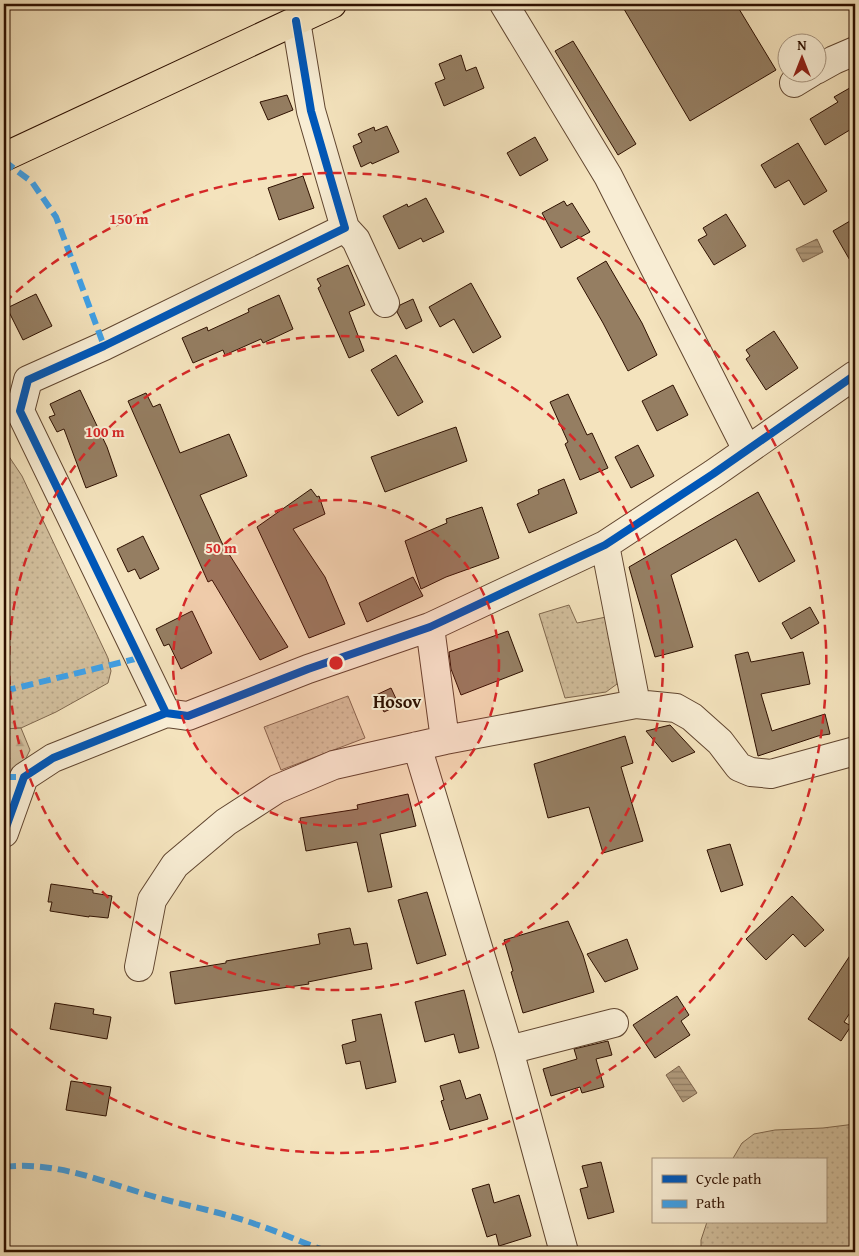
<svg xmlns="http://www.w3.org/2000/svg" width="859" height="1256" font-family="'Gentium Book Plus',serif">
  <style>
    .grass { fill: url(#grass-dots); stroke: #80684e }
    .forest { fill: url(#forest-firs); stroke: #80684e }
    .water { fill: url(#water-rules); stroke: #7d634b }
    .building { fill: #957e62; stroke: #2e1000 }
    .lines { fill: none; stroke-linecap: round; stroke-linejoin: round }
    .minor-casing { stroke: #60452f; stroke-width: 30 }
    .major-casing { stroke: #2e1000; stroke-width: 30 }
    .minor { stroke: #f8edd4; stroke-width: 28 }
    .major { stroke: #f4e3bd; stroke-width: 28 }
    .quiet { stroke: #3ea1e9; stroke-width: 6; stroke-dasharray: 12 6; stroke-linecap: butt }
    .cycleway-casing { stroke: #f8edd4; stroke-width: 11 }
    .cycleway { stroke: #0057b8; stroke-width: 8 }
    .ring { fill: none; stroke: #d62828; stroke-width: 2.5; stroke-dasharray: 9 6 }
    .labels { text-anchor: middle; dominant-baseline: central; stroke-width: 4; stroke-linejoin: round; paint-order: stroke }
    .quarter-label { font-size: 18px; font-weight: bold; fill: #2e1000; stroke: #f8edd4 }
    .centre { fill: #d62828; stroke: #f8edd4; stroke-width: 2.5 }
    .ring-label { font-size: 15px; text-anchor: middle; font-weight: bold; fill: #d62828; stroke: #f8edd4; stroke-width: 4; stroke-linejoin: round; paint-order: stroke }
  </style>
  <defs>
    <pattern id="grass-dots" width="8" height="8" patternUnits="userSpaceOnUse" patternTransform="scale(1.25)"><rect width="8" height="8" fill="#d2bf9d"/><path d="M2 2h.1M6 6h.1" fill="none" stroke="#b5a385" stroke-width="1.8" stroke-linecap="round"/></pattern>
    <pattern id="forest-firs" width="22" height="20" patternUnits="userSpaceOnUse" patternTransform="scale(1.25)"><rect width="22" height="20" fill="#d2bf9d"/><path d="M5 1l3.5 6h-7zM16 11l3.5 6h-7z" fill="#b5a385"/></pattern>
    <pattern id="water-rules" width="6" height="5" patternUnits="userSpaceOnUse" patternTransform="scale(1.25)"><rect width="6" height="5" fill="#b19b7d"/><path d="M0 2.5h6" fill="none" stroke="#907d64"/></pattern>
  </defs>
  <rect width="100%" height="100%" fill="#f4e3bd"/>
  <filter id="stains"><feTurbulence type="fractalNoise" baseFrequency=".004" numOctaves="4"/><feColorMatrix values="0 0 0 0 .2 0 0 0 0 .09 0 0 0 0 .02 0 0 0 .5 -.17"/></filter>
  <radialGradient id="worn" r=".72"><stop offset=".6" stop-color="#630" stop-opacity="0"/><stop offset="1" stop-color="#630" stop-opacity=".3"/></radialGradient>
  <path class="grass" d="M4 449 22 476 108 658 111 671 108 683 56 712 21 728 4 729Z
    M569 605 577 623 606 617 618 664 617 684 606 692 565 698 539 614Z
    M348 696 365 738 281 770 264 727Z
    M855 1124V1252H701V1240L707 1222H825V1160H732L742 1143 754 1134 775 1130 823 1128Z"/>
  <path class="forest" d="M21 728 30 750 4 803V729Z"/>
  <path class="water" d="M817 239 823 252 803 262 796 249Z
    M679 1066 697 1093 683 1102 666 1075Z"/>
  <path class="building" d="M621 4H736L776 70 690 121Z
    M573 41 636 144 618 155 555 51Z
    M461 55 466 71 476 67 484 88 444 106 435 83 445 79 439 64Z
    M855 85V131L853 128 825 145 810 119 838 102 834 97Z
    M287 95 293 110 268 120 260 102Z
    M387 126 399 152 372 164 371 162 361 167 353 146 362 142 358 134 374 127 375 131Z
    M535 137 548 160 520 176 507 153Z
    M798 143 827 191 804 205 789 180 775 188 761 165Z
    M303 176 314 208 279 220 268 188Z
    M426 198 444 232 423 242 421 238 399 249 383 216 407 204 408 207Z
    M564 201 567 206 572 203 590 232 561 248 542 213Z
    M726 214 746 246 714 265 698 240 707 235 703 228Z
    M855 218V269L833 231Z
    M606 261 642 323 657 355 628 371 603 323 577 278Z
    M348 265 365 305 349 312 364 351 349 358 318 288 321 286 317 279Z
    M471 283 501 337 473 353 454 319 440 327 429 307Z
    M36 294 52 326 23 340 7 308Z
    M279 295 293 329 263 343 261 339 225 355 223 350 193 363 182 338 207 327 208 331 249 312 248 309Z
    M413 299 422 321 406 329 397 312 400 305Z
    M774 331 798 368 766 390 746 359 750 356 746 350Z
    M396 355 423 402 398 416 371 370Z
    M673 385 688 415 657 431 642 401Z
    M80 390 107 447 117 476 86 488 64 429 57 432 49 417 55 415 50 404Z
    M146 393 153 407 160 404 180 453 229 434 247 476 200 495 222 543 288 647 260 660 212 580 208 582 128 401Z
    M568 394 587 435 592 433 608 468 580 480 565 444 568 442 550 402Z
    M456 427 467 461 385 492 371 457Z
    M638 445 654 476 631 488 615 457Z
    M564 479 577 513 529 533 517 504 539 494 538 490Z
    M311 489 317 497 319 496 325 514 293 529 325 577 345 624 309 638 257 527Z
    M758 492 795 561 759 582 736 539 671 575 693 647 655 657 629 567Z
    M482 507 499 558 446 577 421 589 405 541 447 523 446 519Z
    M143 536 159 569 140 579 135 569 128 572 117 549Z
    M413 577 423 596 367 622 359 603Z
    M810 607 819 623 791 639 782 623Z
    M192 611 212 653 181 669 169 644 164 646 156 629Z
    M508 631 523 671 461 695 451 669 449 652Z
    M748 652 751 662 803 652 810 684 761 694 772 731 825 714 830 734 818 736 758 756 735 655Z
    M391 688 399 705 384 712 376 695Z
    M670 725 695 752 672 762 646 731Z
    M625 736 633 763 621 767 643 841 603 853 589 807 548 818 534 764Z
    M408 794 416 826 380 834 392 887 368 892 357 842 306 851 300 818 358 809 357 805Z
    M730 844 743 885 721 892 707 850Z
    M51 884 93 890V893L112 896 108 918 89 916V917L50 911 52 902H48Z
    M427 892 446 955 417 964 398 900Z
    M792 896 824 930 805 947 793 934 766 960 746 939Z
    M568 921 583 955 594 992 523 1013 511 972 513 971 504 940Z
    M350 928 354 945 367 943 372 969 308 982 309 984 175 1004 170 972 226 963V961L320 944 318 934Z
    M627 939 638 969 605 982 587 954Z
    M855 948V1005L844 1022 851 1026 841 1041 808 1019Z
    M464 990 479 1048 459 1053 454 1034 425 1042 415 1002Z
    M677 996 689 1015 681 1021 690 1035 655 1058 633 1025Z
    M55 1003 94 1009 93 1014 111 1017 107 1039 50 1029Z
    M381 1014 396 1082 366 1089 360 1061 346 1064 342 1045 356 1041 352 1020Z
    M608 1041 612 1055 596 1059 604 1087 582 1093 580 1087 551 1096 543 1069 577 1059 574 1049Z
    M460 1080 466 1099 480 1094 488 1119 450 1130 441 1101 444 1100 440 1086Z
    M71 1081 111 1087 106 1116 66 1110Z
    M601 1162 614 1212 588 1219 580 1189 588 1187 582 1166Z
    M489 1184 494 1203 519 1195 531 1236 499 1246 496 1234 487 1237 472 1189Z"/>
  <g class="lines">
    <g class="minor-casing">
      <path id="minor" d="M504 4 608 176 747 450
        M296 21 311 111 345 228 356 240 385 303
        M816 70 834 60 855 51
        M794 83 812 72
        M605 545 636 704
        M430 627 445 740
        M166 713 20 411 28 380 104 346 345 228
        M417 746 509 1050 564 1252
        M4 833 24 777 53 758 166 713 188 716 308 669 430 627 605 545 713 474 855 375
        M139 967 152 900 175 865 226 822 277 789 334 765 445 740 636 704 676 708 692 717 720 742 739 767 751 772 771 774 855 751
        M509 1050 614 1023"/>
    </g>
    <g class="major-casing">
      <path id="major" d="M4 157 332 4"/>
    </g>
    <use href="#minor" class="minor"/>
    <use href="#major" class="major"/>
    <path class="quiet" d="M4 161 32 182 56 217 104 346
      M4 691 139 658
      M4 777H24
      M4 1167C53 1161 99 1180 145 1194 181 1205 219 1211 255 1224 280 1232 304 1244 330 1252"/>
    <g class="cycleway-casing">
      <path id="cycleway" d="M166 713 20 411 28 380 104 346 345 228 311 111 296 21
        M4 833 24 777 53 758 166 713 188 716 308 669 430 627 605 545 713 474 855 375"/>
    </g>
    <use href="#cycleway" class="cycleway"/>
  </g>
  <circle cx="336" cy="663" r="163" fill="#d62828" fill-opacity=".12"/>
  <g class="ring">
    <circle cx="336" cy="663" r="163"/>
    <circle cx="336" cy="663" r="327"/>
    <path d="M5 302A490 490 0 1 1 5 1024"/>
  </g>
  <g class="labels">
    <g class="quarter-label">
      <text x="397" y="701">Hosov</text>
    </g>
  </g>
  <circle cx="336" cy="663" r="8" class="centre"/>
  <g class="ring-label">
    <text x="129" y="224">150 m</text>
    <text x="105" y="437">100 m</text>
    <text x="221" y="553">50 m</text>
  </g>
  <rect width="859" height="1256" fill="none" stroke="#f4e3bd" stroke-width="20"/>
  <rect x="5" y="5" width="849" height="1246" fill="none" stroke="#2e1000" stroke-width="2.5"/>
  <rect x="10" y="10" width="839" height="1236" fill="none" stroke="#2e1000"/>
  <rect x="652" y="1158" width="175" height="65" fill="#f8edd4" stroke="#a7957f"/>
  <rect x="662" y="1175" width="25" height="8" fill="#0057b8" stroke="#a7957f"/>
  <text x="696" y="1184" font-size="15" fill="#2e1000">Cycle path</text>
  <rect x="662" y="1200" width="25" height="8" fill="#3ea1e9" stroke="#a7957f"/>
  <text x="696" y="1208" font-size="15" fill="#2e1000">Path</text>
  <g transform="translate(802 58)"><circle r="24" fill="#f8edd4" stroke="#a7957f"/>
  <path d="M0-4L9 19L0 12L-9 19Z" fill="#8f2418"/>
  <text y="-8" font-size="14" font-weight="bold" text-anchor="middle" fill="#2e1000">N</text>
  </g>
  <rect width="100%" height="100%" filter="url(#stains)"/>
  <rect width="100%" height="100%" fill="url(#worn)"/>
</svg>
